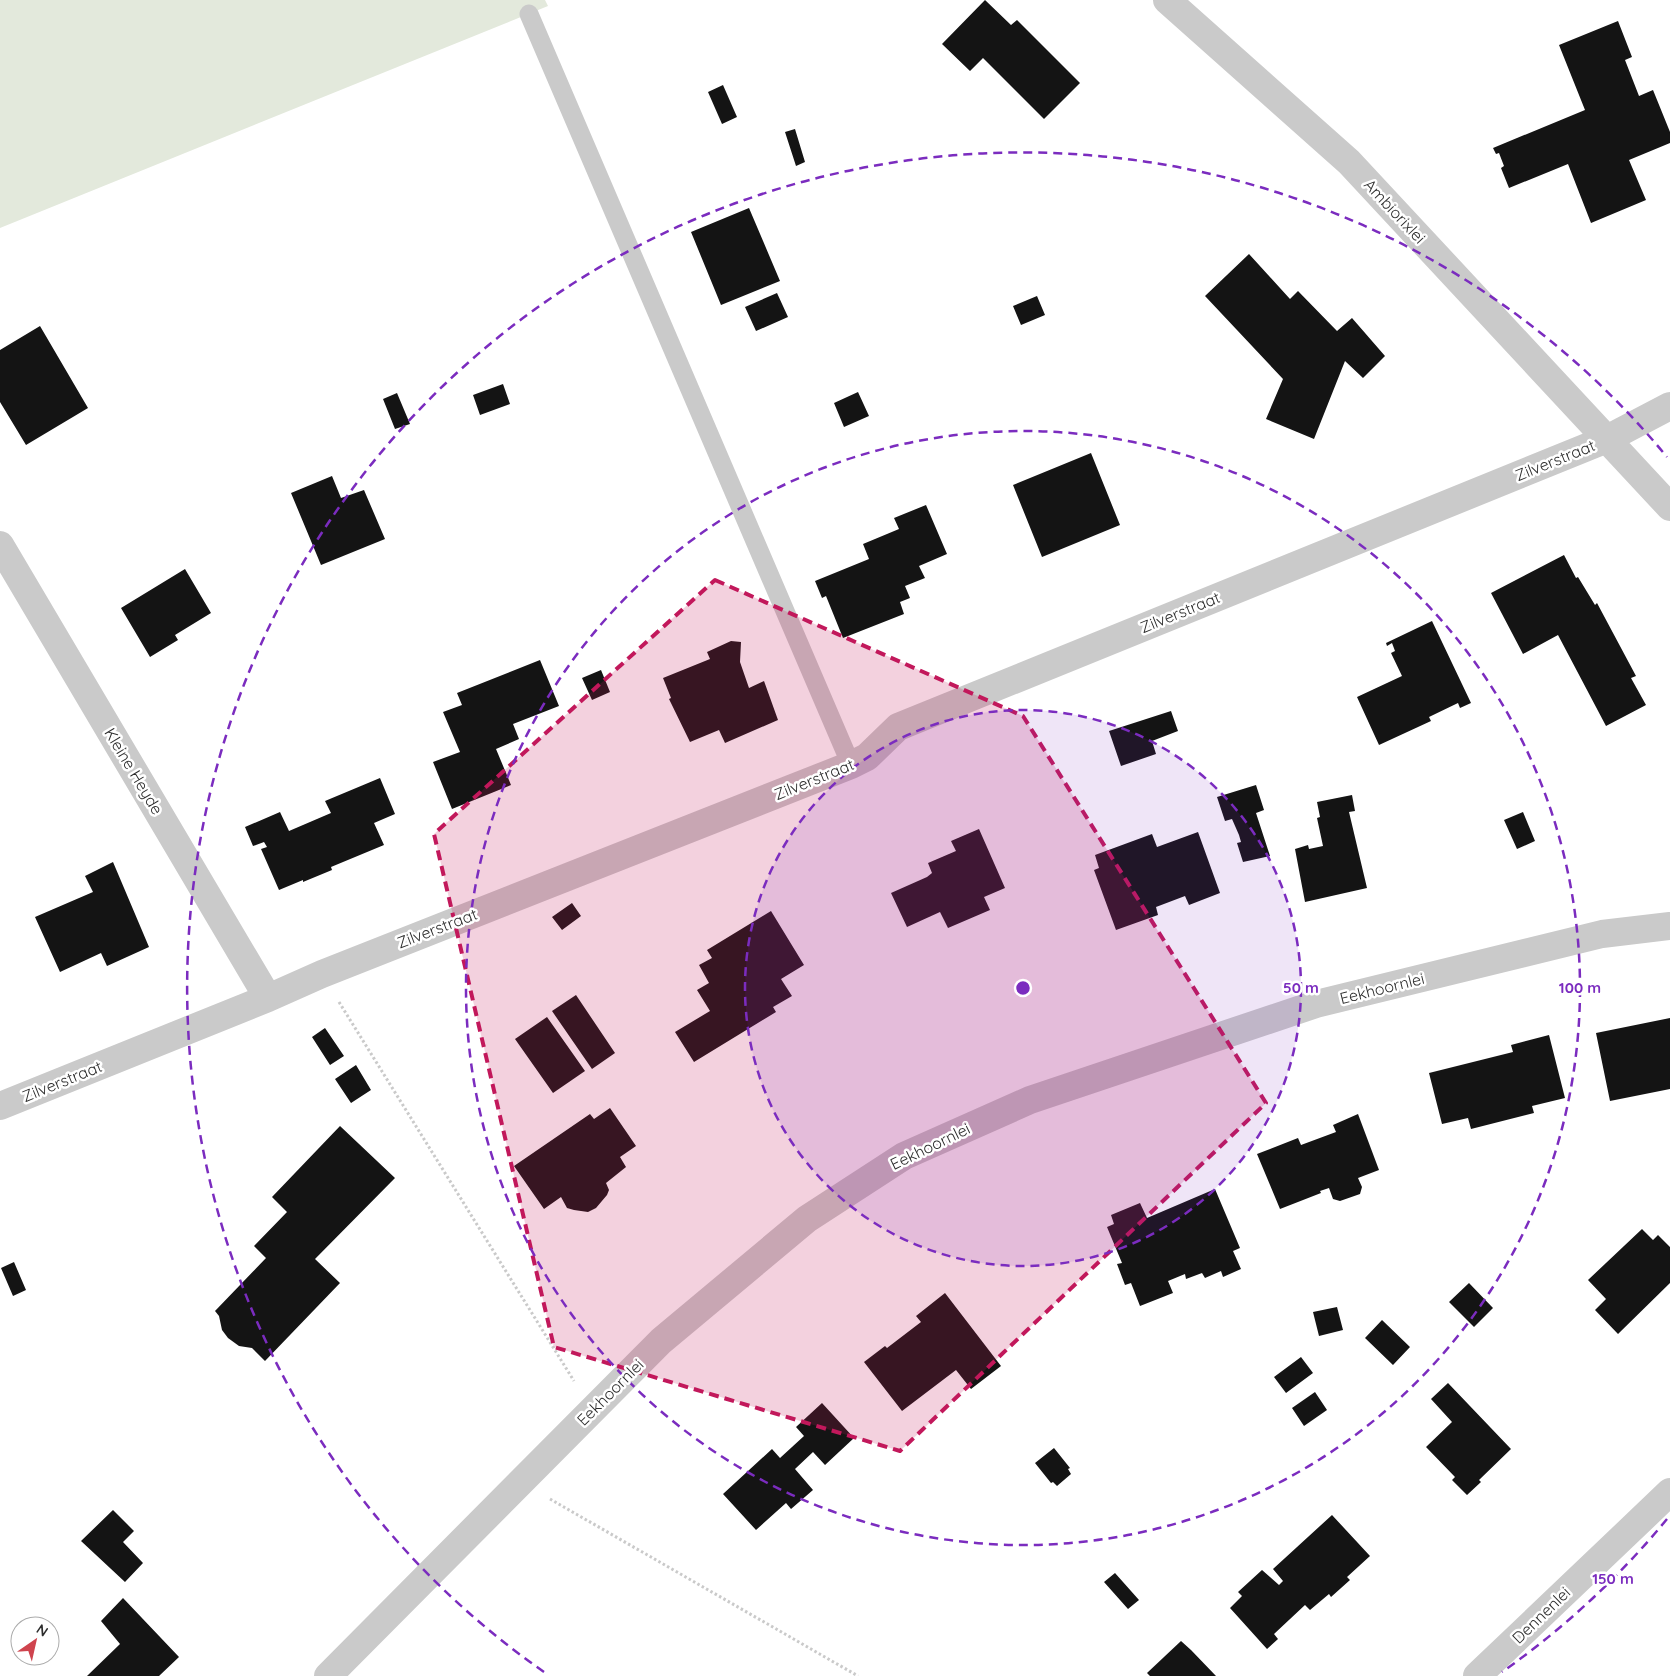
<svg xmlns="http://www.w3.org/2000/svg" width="1670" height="1676" font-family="Quicksand,sans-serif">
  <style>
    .green { fill: #e3e9dc }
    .building { fill: #141414 }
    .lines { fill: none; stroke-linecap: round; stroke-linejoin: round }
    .path { stroke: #cacaca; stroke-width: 3; stroke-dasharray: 2.5 2.5; stroke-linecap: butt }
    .lane { stroke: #cacaca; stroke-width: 19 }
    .street { stroke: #cacaca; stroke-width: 28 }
    .marked { fill: #c2185b; fill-opacity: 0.2; stroke: #c2185b; stroke-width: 4; stroke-dasharray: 10 6; stroke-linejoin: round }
    .ring { fill: none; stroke: #7b2cbf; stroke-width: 2.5; stroke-dasharray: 9 6 }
    .labels { text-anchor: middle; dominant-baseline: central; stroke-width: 5; stroke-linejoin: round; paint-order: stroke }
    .street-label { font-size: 16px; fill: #2d2d2d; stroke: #fff }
    .centre { fill: #7b2cbf; stroke: #fff; stroke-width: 2.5 }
    .ring-label { font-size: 15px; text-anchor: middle; font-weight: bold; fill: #7b2cbf; stroke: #fff; stroke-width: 5; stroke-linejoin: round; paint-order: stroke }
  </style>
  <rect width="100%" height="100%" fill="#fff"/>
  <path class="green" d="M0 0H545L548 6 0 228Z"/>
  <path class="building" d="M985 0 1011 25 1017 20 1080 83 1044 119 983 58 970 71 942 44Z
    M1618 21 1632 57 1625 60 1639 96 1653 90 1670 132V143L1629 160 1646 200 1591 223 1568 164 1509 188 1501 168 1504 166 1499 153 1496 154 1493 148 1585 110 1559 45Z
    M723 85 737 117 722 124 708 92Z
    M795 129 805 162 796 166 785 132Z
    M749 208 780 281 721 305 691 232Z
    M1249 254 1290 299 1298 291 1337 331 1352 318 1385 356 1363 378 1345 361 1314 439 1266 419 1283 379 1205 296Z
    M777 293 788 317 756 331 745 307Z
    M1037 296 1045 315 1021 325 1013 306Z
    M40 326 88 408 26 445 0 402V350Z
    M503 384 510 404 480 415 473 395Z
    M858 392 869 416 844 427 834 403Z
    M397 393 410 424 395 429 383 399Z
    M1091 453 1120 525 1042 557 1013 485Z
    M332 476 341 498 364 490 385 539 321 565 291 493Z
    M926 505 947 554 919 566 925 578 905 586 910 598 900 602 904 614 843 638 826 596 822 598 815 581 869 559 863 544 899 529 894 518Z
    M1564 555 1576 578 1578 577 1595 605 1597 603 1636 676 1631 678 1646 705 1606 726 1558 635 1523 654 1491 593Z
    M185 569 211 613 175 635 178 640 150 657 121 608Z
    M1432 621 1471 703 1460 708 1458 703 1429 717 1431 721 1379 745 1357 697 1402 676 1391 653 1395 651 1392 643 1387 646 1386 643Z
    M731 641 741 642 740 662 749 688 764 681 778 720 725 743 719 730 690 742 669 699 671 698 663 678 710 659 707 652Z
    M540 660 559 706 513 724 519 739 496 749 511 785 452 809 433 762 460 752 443 712 462 705 457 693Z
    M601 670 610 692 592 700 582 678Z
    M1171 711 1178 731 1152 741 1156 754 1121 766 1109 731Z
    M380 778 395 814 374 823 384 845 331 867 332 870 303 882V880L279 890 261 849 267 847 264 842 253 846 245 827 280 812 289 831 331 813 325 801Z
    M1256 785 1264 810 1256 813 1270 856 1243 862 1237 843 1241 842 1239 835 1232 819 1225 821 1217 797Z
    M1352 795 1355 811 1349 812 1367 888 1305 902 1295 849 1308 845 1309 849 1323 846 1317 818 1320 817 1317 802Z
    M1523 812 1535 841 1517 849 1504 820Z
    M979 829 1005 888 984 897 990 910 948 928 940 912 907 927 891 893 927 877 932 873 928 863 956 851 951 841Z
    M1198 832 1220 893 1189 905 1185 896 1156 907 1158 915 1116 930 1094 870 1099 868 1095 855 1152 834 1157 847Z
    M113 862 149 947 107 966 101 953 60 972 35 917 93 892 85 876Z
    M572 903 581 916 562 930 552 917Z
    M771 911 804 965 781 979 792 996 773 1007 776 1012 694 1062 675 1032 710 1011 697 990 709 983 699 965 712 958 707 950Z
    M576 995 615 1053 592 1069 552 1011Z
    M547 1017 585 1071 553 1093 515 1039Z
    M1670 1018V1089L1610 1101 1596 1033Z
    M325 1028 344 1056 330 1065 312 1037Z
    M1549 1035 1565 1098 1532 1106 1534 1113 1471 1129 1468 1118 1442 1124 1429 1073 1513 1052 1511 1045Z
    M356 1065 371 1090 351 1103 335 1079Z
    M610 1108 636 1146 620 1157 626 1167 606 1183 609 1190 607 1195 596 1208 588 1212 574 1210 567 1208 561 1197 544 1209 514 1166 590 1114 594 1119Z
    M1358 1114 1379 1170 1358 1178 1362 1187 1360 1194 1340 1201 1333 1199 1329 1188 1320 1191 1321 1193 1280 1209 1257 1154 1298 1138 1301 1145 1336 1132 1333 1125Z
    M340 1126 395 1178 315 1259 340 1283 265 1361 252 1348 239 1346 228 1338 222 1330 219 1316 215 1311 266 1258 254 1246 287 1212 272 1197Z
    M1215 1189 1240 1248 1233 1251 1241 1269 1223 1277 1221 1271 1205 1278 1202 1273 1186 1279 1185 1274 1168 1281 1173 1293 1140 1306 1131 1283 1125 1285 1117 1264 1122 1263 1107 1227 1114 1224 1111 1215 1140 1203 1147 1218Z
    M1642 1229 1653 1240 1658 1235 1670 1247V1283L1618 1334 1595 1310 1606 1299 1588 1280Z
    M14 1262 26 1290 13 1296 1 1268Z
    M1469 1283 1493 1308 1474 1327 1449 1302Z
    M945 1293 1001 1366 971 1389 956 1370 902 1411 864 1362 885 1346 887 1348 921 1322 916 1316Z
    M1337 1307 1343 1330 1319 1336 1313 1312Z
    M1382 1320 1410 1347 1393 1365 1365 1338Z
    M1301 1357 1313 1373 1286 1393 1274 1377Z
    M1448 1383 1511 1449 1479 1480 1481 1482 1467 1495 1452 1480 1455 1477 1426 1447 1452 1422 1431 1399Z
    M1315 1392 1327 1410 1304 1426 1292 1408Z
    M822 1403 854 1438 825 1465 813 1452 795 1469 813 1490 791 1509 786 1503 756 1530 723 1494 772 1449 780 1458 804 1436 796 1427Z
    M1054 1448 1070 1468 1068 1469 1071 1474 1057 1486 1053 1482 1051 1483 1035 1463Z
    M113 1510 134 1531 123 1542 143 1563 125 1582 81 1541Z
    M1332 1515 1370 1556 1347 1577 1350 1580 1331 1597 1329 1594 1310 1610 1305 1605 1274 1634 1278 1639 1267 1649 1230 1608 1242 1596 1238 1592 1262 1570 1279 1585 1283 1581 1273 1569Z
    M1115 1573 1139 1600 1128 1609 1104 1582Z
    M123 1598 179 1657 159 1676H87L120 1644 101 1621Z
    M1181 1641 1191 1650 1216 1676H1150L1147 1673Z"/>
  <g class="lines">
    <path class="path" d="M339 1002 574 1381
      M550 1499 858 1676"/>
    <path class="lane" d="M529 14 851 765"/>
    <path class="street" d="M1167 0 1349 162 1670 507
      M0 545 268 998
      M0 1106 268 998 322 974 851 765 867 757 898 727 1607 439 1670 406
      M328 1676 661 1341 807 1219 904 1156 1030 1100 1316 1004 1602 934 1670 926
      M1477 1676 1670 1492"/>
  </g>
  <path class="marked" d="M715 580 1023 716 1266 1103 900 1451 554 1347 434 834Z"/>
  <circle cx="1023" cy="988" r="278" fill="#7b2cbf" fill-opacity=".12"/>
  <g class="ring">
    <circle cx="1023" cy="988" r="278"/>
    <circle cx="1023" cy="988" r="557"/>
    <path d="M1667 1519A835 835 0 0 1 1502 1672M544 1672A835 835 0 1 1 1667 457"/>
  </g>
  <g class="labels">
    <g class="street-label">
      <text transform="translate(1395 211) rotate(47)">Ambiorixlei</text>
      <text transform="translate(1555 460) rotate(-22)">Zilverstraat</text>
      <text transform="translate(1180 612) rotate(-22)">Zilverstraat</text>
      <text transform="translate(134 771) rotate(59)">Kleine Heyde</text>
      <text transform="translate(814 779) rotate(-22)">Zilverstraat</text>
      <text transform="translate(437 928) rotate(-21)">Zilverstraat</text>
      <text transform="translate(1382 988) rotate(-14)">Eekhoornlei</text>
      <text transform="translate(62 1081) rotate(-22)">Zilverstraat</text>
      <text transform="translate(930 1146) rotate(-26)">Eekhoornlei</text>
      <text transform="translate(610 1392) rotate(-45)">Eekhoornlei</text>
      <text transform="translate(1541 1615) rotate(-44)">Dennenlei</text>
    </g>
  </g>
  <circle cx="1023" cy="988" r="8" class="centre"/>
  <g class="ring-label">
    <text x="1301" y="993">50 m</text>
    <text x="1580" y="993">100 m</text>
    <text x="1613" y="1584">150 m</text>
  </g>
  <g transform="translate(35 1641) rotate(34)"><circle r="24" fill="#ffffff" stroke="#ababab"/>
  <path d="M0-4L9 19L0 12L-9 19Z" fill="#cf444e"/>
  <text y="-8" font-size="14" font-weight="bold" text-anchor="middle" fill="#2d2d2d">N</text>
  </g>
</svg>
